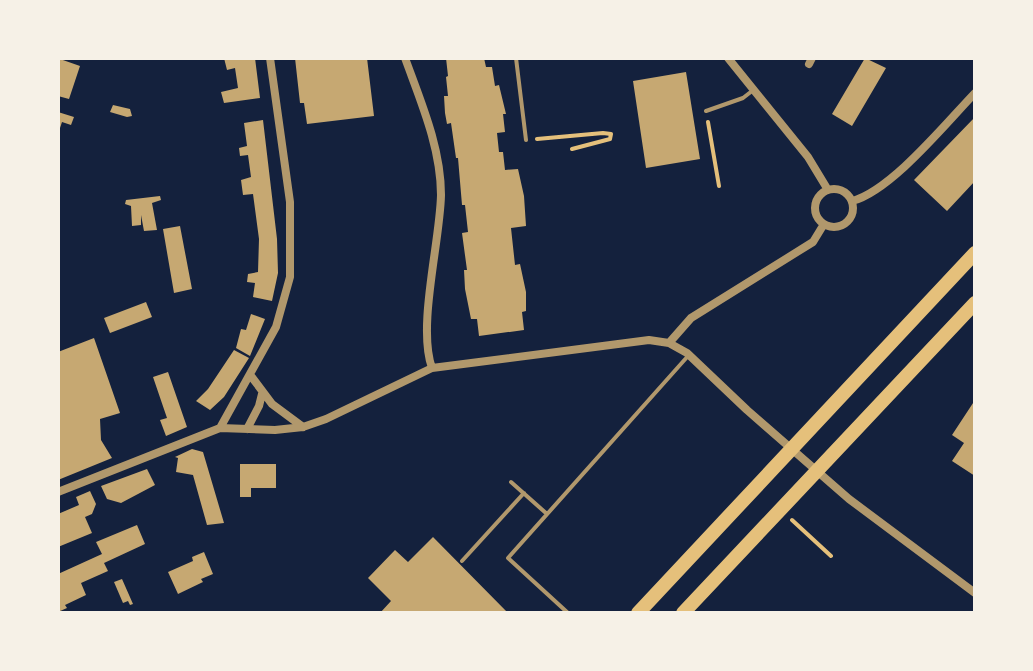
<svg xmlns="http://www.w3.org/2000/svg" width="1033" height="671" font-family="'Fira Sans',sans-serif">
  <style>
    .building { fill: #c6a872 }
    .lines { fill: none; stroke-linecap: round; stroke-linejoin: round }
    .path { stroke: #e5c07b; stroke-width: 4 }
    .service { stroke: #b1986c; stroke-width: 4 }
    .minor { stroke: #b1986c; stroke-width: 8 }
    .primary { stroke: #e5c07b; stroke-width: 14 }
  </style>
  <rect width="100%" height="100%" fill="#14213d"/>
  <path class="building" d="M224 58H255L260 98 224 103 221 92 238 88 235 68 227 70Z
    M295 58H367L374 116 307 124 304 103H300Z
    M446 58H484L486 67H492L495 86 499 85 506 114H503L505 132 497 133 499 152H503L505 170 518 169 524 196 526 226 511 228 515 265 520 264 526 292V311L522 312 524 330 479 336 477 319H471L465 289 464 270H467L462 233 468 232 465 205H462L458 158H456L451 123 447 124 445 113 444 96H448L446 77 448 76Z
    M865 58 886 68 852 126 832 114Z
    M60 59 80 66 69 99 58 96Z
    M686 72 700 159 646 168 633 81Z
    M113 105 130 109 132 116 127 117 110 112Z
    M58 112 74 117 71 125 62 122 60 128 58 127Z
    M975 117V181L947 211 914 180Z
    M263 120 277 239 278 273 272 301 253 297 255 283 247 282 248 274 258 272 259 239 253 194 243 195 241 180 251 177 248 155 240 156 239 148 247 146 244 123Z
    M160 196 161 200 152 203 157 230 144 231 141 215V225L132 226 131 206 125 204 126 200Z
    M180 226 192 289 174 293 163 229Z
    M146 302 152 317 110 333 104 318Z
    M251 314 265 319 250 356 236 348 241 329 246 330Z
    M94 338 120 413 100 419 101 440 112 458 58 480V352Z
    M234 350 249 358 224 397 210 410 196 401 208 389Z
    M168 372 187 427 166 436 160 420 167 418 153 377Z
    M975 400V476L952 461 964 443 952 435Z
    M192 449 203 452 224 523 207 525 193 475 176 472 178 458 175 457Z
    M240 464H276V488H251V497H240Z
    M147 469 155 485 121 503 107 499 101 486Z
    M90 491 96 504 92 514 85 517 92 533 58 547V514L79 505 76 497Z
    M137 525 145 544 104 563 108 571 81 583 86 595 65 605 67 608 58 612V574L102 554 96 542Z
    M433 537 508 613H380L391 601 368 578 395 550 408 562Z
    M204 552 213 574 201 579 203 582 178 594 168 572 193 561 192 557Z
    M122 579 133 604 130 605 128 601 123 603 114 582Z"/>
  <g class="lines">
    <path class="path" d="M708 122 719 186
      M537 139 603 133 611 134 610 139
      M572 149 610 139
      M792 520 831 556"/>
    <path class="service" d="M516 58 526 140
      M706 111 743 98 752 91
      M511 482 547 514
      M462 561 524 493
      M568 613 508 558 688 356"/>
    <path class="minor" d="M405 58C421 102 441 148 441 195 440 242 417 327 432 368
      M728 58 808 157 828 190
      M809 64 812 58
      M815 208a19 19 0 1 1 38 0a19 19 0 1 1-38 0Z
      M852 201C891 191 946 123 975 93
      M669 343 691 318 813 242 824 224
      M251 376 272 404 303 427
      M220 428 276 327 290 277V202L270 58
      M247 429 259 406 262 394
      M58 492 220 428 275 430 303 427 326 419 432 368 649 340 669 343 687 353 747 410 849 499 975 593"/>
    <path class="primary" d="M638 613 975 253
      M683 613 975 303"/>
  </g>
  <rect width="1033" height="671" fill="none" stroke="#f6f1e7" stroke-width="120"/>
</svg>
